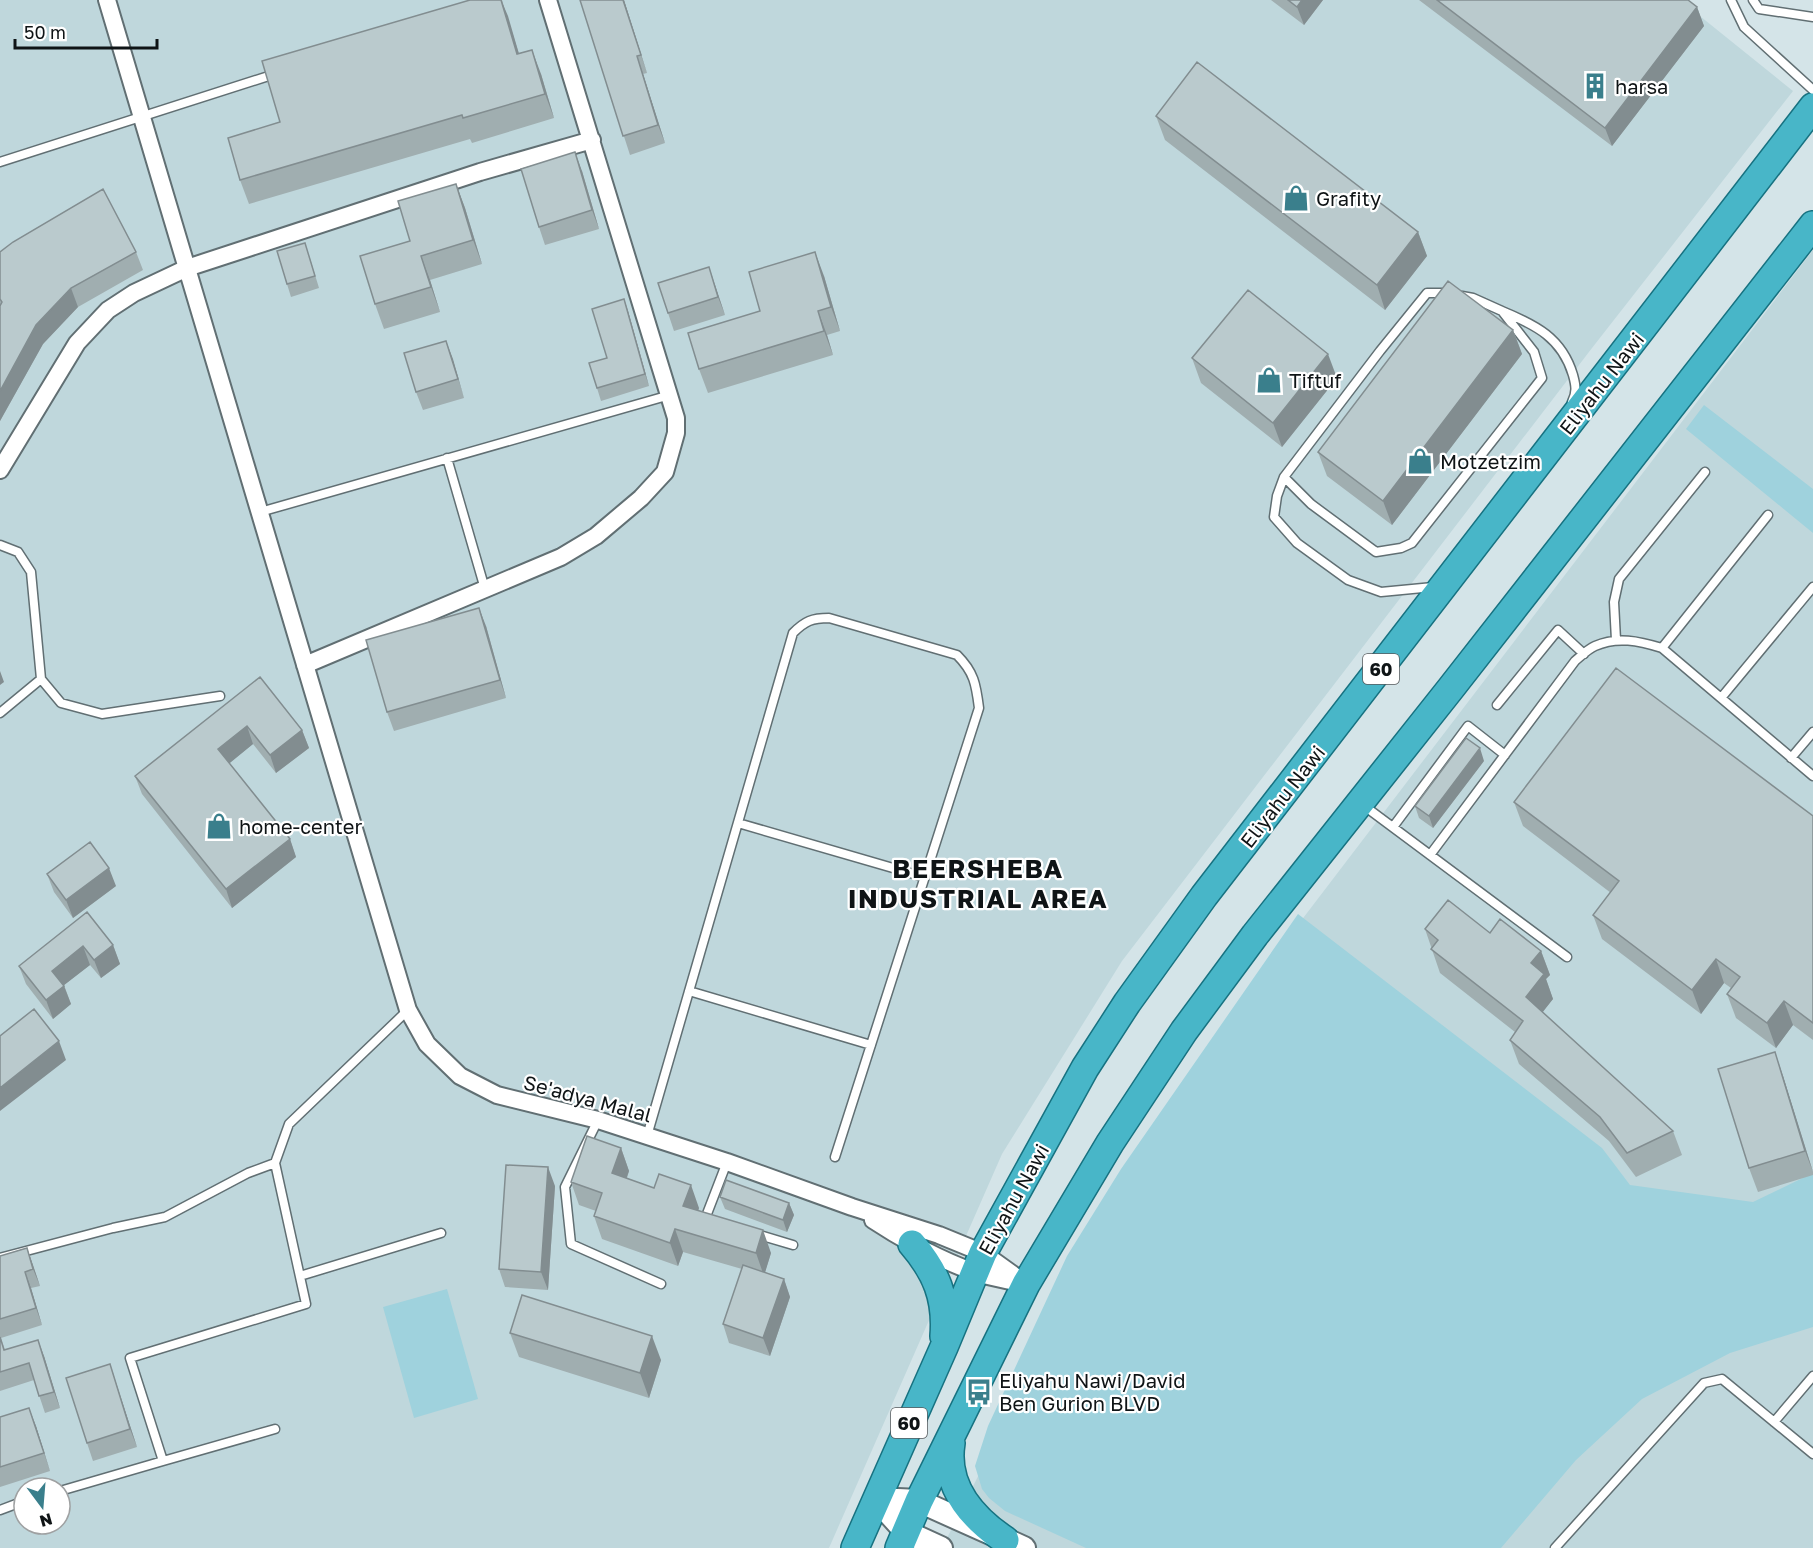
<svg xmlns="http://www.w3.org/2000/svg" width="1813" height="1548" font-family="'Golos Text',sans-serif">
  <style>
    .built { fill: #bfd7dc; fill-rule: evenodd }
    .green { fill: #9fd2dd }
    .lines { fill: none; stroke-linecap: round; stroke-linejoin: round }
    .service-casing { stroke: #616f73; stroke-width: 11 }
    .minor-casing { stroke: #616f73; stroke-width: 20 }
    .secondary-casing { stroke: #616f73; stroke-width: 26 }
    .trunk-casing { stroke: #177281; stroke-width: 30 }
    .service { stroke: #fff; stroke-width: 8 }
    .minor { stroke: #fff; stroke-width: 16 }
    .secondary { stroke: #fff; stroke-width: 22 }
    .trunk { stroke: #48b6c8; stroke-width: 27 }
    .wall { fill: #a0aeb0 }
    .shaded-wall { fill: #828d90 }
    .building { fill: #bacacd; stroke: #828d90; stroke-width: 1.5 }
    .labels { text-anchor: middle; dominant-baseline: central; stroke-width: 4.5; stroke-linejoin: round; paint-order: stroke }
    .shield { fill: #fff; stroke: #575a5c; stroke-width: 1.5 }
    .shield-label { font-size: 18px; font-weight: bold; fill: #0f1416 }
    .poi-label { font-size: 20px; fill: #0f1416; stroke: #fff; text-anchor: start }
    .street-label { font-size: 20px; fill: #0f1416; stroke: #fff }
    .district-label { font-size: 26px; font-weight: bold; letter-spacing: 1.5px; fill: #0f1416; stroke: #fff }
  </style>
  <rect width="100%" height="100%" fill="#d4e4e8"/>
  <path class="built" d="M0 0H1680L1793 91 1592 348 1122 961 1002 1154 829 1548H0ZM24 1488H60V1524H24Z
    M1813 250V1548H942L1121 1192 1239 1002Z"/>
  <path class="green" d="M1704 405 1813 489V533L1686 429Z
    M1298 914 1602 1148 1630 1185 1753 1202 1813 1173V1327L1730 1353 1642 1399 1576 1460 1501 1548H1086L1005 1511 989 1498 982 1489 975 1466 988 1426 1067 1256 1121 1169Z
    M447 1289 478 1399 414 1418 383 1307Z"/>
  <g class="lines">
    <g class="service-casing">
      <path id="service" d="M1731 0 1744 27 1813 90
        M1753 0 1759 9 1813 17
        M0 162 278 73
        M1502 311C1536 325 1562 338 1573 375 1576 386 1577 392 1572 402
        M447 458 485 589
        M1284 477 1311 504 1376 552 1401 548 1412 543 1542 378 1534 352 1502 311 1473 298 1462 296
        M260 512 670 395
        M0 545 18 552 31 572 41 679 61 703 102 714 220 696
        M1433 587 1381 592 1348 580 1297 543 1274 517 1277 496 1284 477 1380 351 1427 293H1449
        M1616 640 1614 602 1619 579 1705 472
        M1662 648 1768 515
        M1721 698 1813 587
        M1497 705 1558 630 1584 654
        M0 713 41 679
        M1791 758 1813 732
        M1363 805 1567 957
        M738 823 924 877
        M1393 827 1468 726 1505 755
        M1430 855 1575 661C1581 656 1588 649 1595 646 1617 636 1639 641 1662 648L1813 776
        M689 991 871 1045
        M598 1120 565 1187 571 1244 661 1284
        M647 1136 793 633C805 621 812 618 829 618L957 655C974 672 976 684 979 708L835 1157
        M709 1220 705 1219 727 1162
        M756 1234 793 1245
        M0 1258 113 1228 165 1217 248 1173 275 1163
        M300 1276 441 1233
        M1774 1422 1813 1376
        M163 1461 275 1429
        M60 1491 163 1461 130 1358 306 1304 275 1163 289 1124 408 1010
        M0 1510 24 1501
        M1555 1548 1704 1383 1722 1379 1813 1454"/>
    </g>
    <g class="minor-casing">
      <path id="minor" d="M107 0 408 1010 427 1044 460 1076 497 1095 598 1120 727 1162 852 1207 939 1235 983 1253 1026 1284
        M0 470 77 343 108 310 134 293 187 268 480 172 592 140
        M305 665 561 557 596 536 641 498 665 472 676 433V418L548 0
        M873 1220C905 1241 938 1259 974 1272 988 1277 1004 1279 1019 1283"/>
    </g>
    <g class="secondary-casing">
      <path id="secondary" d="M876 1499 919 1501 1024 1548
        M876 1499 906 1532 941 1548"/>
    </g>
    <g class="trunk-casing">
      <path id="trunk" d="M912 1244C936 1272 947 1298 944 1336
        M951 1443C944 1486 971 1517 1005 1540
        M855 1548 944 1347 983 1253 1085 1068 1127 1003 1204 896 1813 107
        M899 1548 919 1501 1026 1284 1110 1143 1184 1031 1255 935 1451 688 1813 225"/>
    </g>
    <use href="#service" class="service"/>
    <use href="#minor" class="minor"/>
    <use href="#secondary" class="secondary"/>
    <use href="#trunk" class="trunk"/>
  </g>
  <path class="wall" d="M470 0H502L519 54 541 74 554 118 472 143 470 139 249 204 240 180 280 122Z
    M580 0H624L647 73 643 74 665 143 630 155Z
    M1271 0H1323L1304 25Z
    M1419 0H1688L1697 7 1704 26 1612 146Z
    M1156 116 1418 232 1427 256 1385 310 1165 140Z
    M582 171 599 229 545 245 539 227Z
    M456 184 465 208 482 264 430 280 440 312 384 329 375 304 410 241Z
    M0 252H136L143 270 78 307 43 344 0 421Z
    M309 255 319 288 291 297 287 284Z
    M824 276 840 331 827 335 833 355 708 393 699 369 760 311Z
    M715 285 725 315 674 331 668 313Z
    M624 299 628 311 649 386 601 401 597 388 607 358Z
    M1513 330 1522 354 1392 525 1327 476 1318 452Z
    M446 341 464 398 423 410 416 392Z
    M1192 358 1337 378 1282 447 1201 383Z
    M486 626 506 698 394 731 387 712Z
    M260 677 302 730 309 748 276 773 253 744 229 763 290 839 296 857 232 908 142 794 135 776Z
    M1484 761 1433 828 1419 818 1415 806Z
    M1514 802 1813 816V1040L1793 1025 1776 1048 1736 1018 1727 994 1731 988 1724 983 1701 1014 1602 939 1593 915 1611 893 1523 826Z
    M47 874 116 886 73 918 54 892Z
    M87 912 113 945 120 964 101 978 90 965 64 985 71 1004 53 1019 26 984 19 966Z
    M1425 929 1490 933 1541 951 1550 975 1546 979 1553 999 1542 1012 1673 1131 1682 1155 1636 1177 1609 1141 1519 1064 1510 1040 1515 1032 1440 973Z
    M1783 1076 1813 1172V1175L1758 1192 1749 1168Z
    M621 1148 629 1171 627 1178 699 1208 698 1211 771 1253 765 1272 784 1279 790 1297 770 1356 729 1343 723 1324 742 1269 683 1252 678 1266 602 1239 594 1216 596 1211 579 1205 571 1182Z
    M555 1186 548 1290 505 1287 499 1269Z
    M720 1197 789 1203 794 1215 787 1232 725 1209Z
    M27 1248 40 1286 31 1288 42 1325 1 1338 5 1350 44 1356 60 1408 45 1413 34 1380 0 1391V1256Z
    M510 1333 661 1360 649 1398 519 1357Z
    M110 1364 137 1447 93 1461 87 1443Z
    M0 1417 36 1426 50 1471 0 1487Z"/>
  <path class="shaded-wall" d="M501 0 508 16 526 78 517 54Z
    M623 0H624L647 73 641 55Z
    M1302 0H1323L1304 25 1297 7Z
    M1697 7 1704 26 1612 146 1605 128Z
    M532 50 541 74 554 118 545 94Z
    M637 56 643 74 665 143 658 125Z
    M575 152 582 171 599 229 592 210Z
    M456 184 465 208 482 264 473 240Z
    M1418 232 1427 256 1385 310 1377 285Z
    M815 252 824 276 840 331 831 307Z
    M421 256 430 280 440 312 431 287Z
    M709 267 725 315 718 297Z
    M71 288 78 307 43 344 0 421V391L36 325Z
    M624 299 628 311 649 386 645 374Z
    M818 311 827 335 833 355 824 331Z
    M1513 330 1522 354 1392 525 1383 501Z
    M446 341 453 359 464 398Z
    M1328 354 1337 378 1282 447 1273 423Z
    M479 608 486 626 506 698 500 680Z
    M0 671 4 682 0 685Z
    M247 726 253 744 225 767 218 749Z
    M302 730 309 748 276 773 270 755Z
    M1480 748 1484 761 1433 828 1429 816Z
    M290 839 296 857 232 908 226 889Z
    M109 868 116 886 73 918 66 900Z
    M113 945 120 964 101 978 94 960Z
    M83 946 90 965 59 989 52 971Z
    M1541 951 1550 975 1546 979 1553 999 1535 1022 1526 997 1531 963Z
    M1716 959 1724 983 1701 1014 1692 990Z
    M64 986 71 1004 53 1019 46 1000Z
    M1784 1001 1793 1025 1776 1048 1767 1023Z
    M59 1041 66 1060 0 1111V1088Z
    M1775 1052 1783 1076 1813 1172 1805 1151Z
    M621 1148 629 1171 620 1196 612 1173Z
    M548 1167 555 1186 548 1290 541 1272Z
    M691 1185 699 1208 691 1229 683 1206Z
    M789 1203 794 1215 787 1232 783 1220Z
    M675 1229 683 1252 678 1266 670 1243Z
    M763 1230 771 1253 764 1276 756 1253Z
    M27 1248 33 1265 40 1286 33 1269Z
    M25 1272 31 1288 42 1325 36 1308Z
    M784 1279 790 1297 770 1356 763 1338Z
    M652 1336 661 1360 649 1398 640 1373Z
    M38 1340 44 1356 60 1408 54 1392Z
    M110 1364 116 1383 137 1447 130 1429Z
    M29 1408 36 1426 50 1471Z"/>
  <path class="building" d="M470 0H501L517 54 532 50 545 94 463 118 462 115 240 180 228 138 280 122 262 61Z
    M580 0H623L641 55 637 56 658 125 623 136Z
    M1288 0H1302L1297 7Z
    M1437 0H1688L1697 7 1605 128Z
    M1197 62 1418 232 1377 285 1156 116Z
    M575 152 592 210 539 227 521 169Z
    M456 184 473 240 421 256 431 287 375 304 360 256 410 241 398 201Z
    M103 189 136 252 71 288 36 325 0 391V306L2 302 0 299V252L13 242Z
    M305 243 315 276 287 284 277 251Z
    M815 252 831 307 818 311 824 331 699 369 688 333 760 311 749 272Z
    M709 267 718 297 668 313 658 283Z
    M1448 281 1513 330 1383 501 1318 452Z
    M1248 290 1328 354 1273 423 1192 358Z
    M624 299 645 374 597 388 589 363 607 358 592 309Z
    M446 341 458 379 416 392 404 353Z
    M479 608 500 680 387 712 366 640Z
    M1616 668 1813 816V1023L1784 1001 1767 1023 1727 994 1740 977 1716 959 1692 990 1593 915 1619 881 1514 802Z
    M260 677 302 730 270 755 247 726 218 749 290 839 226 889 135 776Z
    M1466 738 1480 748 1429 816 1415 806Z
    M90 842 109 868 66 900 47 874Z
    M1448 900 1490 933 1500 919 1541 951 1531 963 1544 974 1526 997 1673 1131 1627 1153 1600 1117 1510 1040 1523 1021 1431 949 1438 940 1425 929Z
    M87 912 113 945 94 960 83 946 52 971 64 986 46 1000 19 966Z
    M34 1009 59 1041 0 1088V1036Z
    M1775 1052 1805 1151 1749 1168 1718 1069Z
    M587 1136 621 1148 612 1173 654 1188 659 1174 691 1185 683 1206 763 1230 756 1253 675 1229 670 1243 594 1216 602 1193 571 1182Z
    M506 1165 548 1167 541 1272 499 1269Z
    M726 1180 789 1203 783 1220 720 1197Z
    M27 1248 33 1269 25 1272 36 1308 0 1319V1256Z
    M743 1265 784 1279 763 1338 723 1324Z
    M522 1295 652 1336 640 1373 510 1333Z
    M0 1337 4 1350 38 1340 54 1392 39 1396 29 1363 0 1372Z
    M110 1364 130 1429 87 1443 66 1378Z
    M29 1408 44 1453 0 1467V1417Z"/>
  <defs>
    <g id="building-bare" transform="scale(2.07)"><path d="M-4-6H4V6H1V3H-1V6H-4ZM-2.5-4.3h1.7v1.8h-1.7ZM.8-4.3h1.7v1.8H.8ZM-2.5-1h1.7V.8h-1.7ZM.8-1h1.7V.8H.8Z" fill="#3a7f8c" stroke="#fff" stroke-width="2.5" paint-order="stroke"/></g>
    <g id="shop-bare" transform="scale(2.07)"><path d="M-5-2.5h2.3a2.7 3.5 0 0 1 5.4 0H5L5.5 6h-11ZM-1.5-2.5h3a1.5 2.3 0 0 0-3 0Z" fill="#3a7f8c" stroke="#fff" stroke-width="2.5" paint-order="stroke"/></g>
    <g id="bus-bare" transform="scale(2.07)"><path d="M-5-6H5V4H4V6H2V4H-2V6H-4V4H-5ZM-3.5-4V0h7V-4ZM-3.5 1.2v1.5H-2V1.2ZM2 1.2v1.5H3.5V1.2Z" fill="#3a7f8c" stroke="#fff" stroke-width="2.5" paint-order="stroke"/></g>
  </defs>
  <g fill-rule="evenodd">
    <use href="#building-bare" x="1595" y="86"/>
    <use href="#shop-bare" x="1296" y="198"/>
    <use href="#shop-bare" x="1269" y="380"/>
    <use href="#shop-bare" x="1420" y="461"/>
    <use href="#shop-bare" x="219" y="826"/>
    <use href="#bus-bare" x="979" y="1392"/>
  </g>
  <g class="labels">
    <g class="shield">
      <rect x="1363" y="654" width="36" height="30" rx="4.5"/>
      <rect x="891" y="1408" width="36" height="30" rx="4.5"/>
    </g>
    <g class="shield-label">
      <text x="1381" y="669">60</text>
      <text x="909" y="1423">60</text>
    </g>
    <g class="poi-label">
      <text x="1615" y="86">harsa</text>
      <text x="1316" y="198">Grafity</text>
      <text x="1289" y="380">Tiftuf</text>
      <text x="1440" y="461">Motzetzim</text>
      <text x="239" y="826">home-center</text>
      <text x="999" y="1380">Eliyahu Nawi/David<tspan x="999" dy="23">Ben Gurion BLVD</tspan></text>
    </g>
    <g class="street-label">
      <text transform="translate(1601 383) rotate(-52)">Eliyahu Nawi</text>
      <text transform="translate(1282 796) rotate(-52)">Eliyahu Nawi</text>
      <text transform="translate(588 1098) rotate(15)">Se'adya Malal</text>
      <text transform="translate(1013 1199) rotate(-61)">Eliyahu Nawi</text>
    </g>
    <g class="district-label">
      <text x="978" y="868">BEERSHEBA<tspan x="978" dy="30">INDUSTRIAL AREA</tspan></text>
    </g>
  </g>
  <g transform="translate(42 1506) rotate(164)"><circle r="28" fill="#ffffff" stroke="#9fa1a2" stroke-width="1.5"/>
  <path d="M0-4.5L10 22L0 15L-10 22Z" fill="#3a7f8c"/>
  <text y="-9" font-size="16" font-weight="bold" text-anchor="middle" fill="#0f1416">N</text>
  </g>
  <path d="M15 39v9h142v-9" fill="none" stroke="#0f1416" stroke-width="3"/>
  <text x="24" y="39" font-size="18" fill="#0f1416" stroke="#ffffff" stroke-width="4.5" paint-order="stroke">50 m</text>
</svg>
